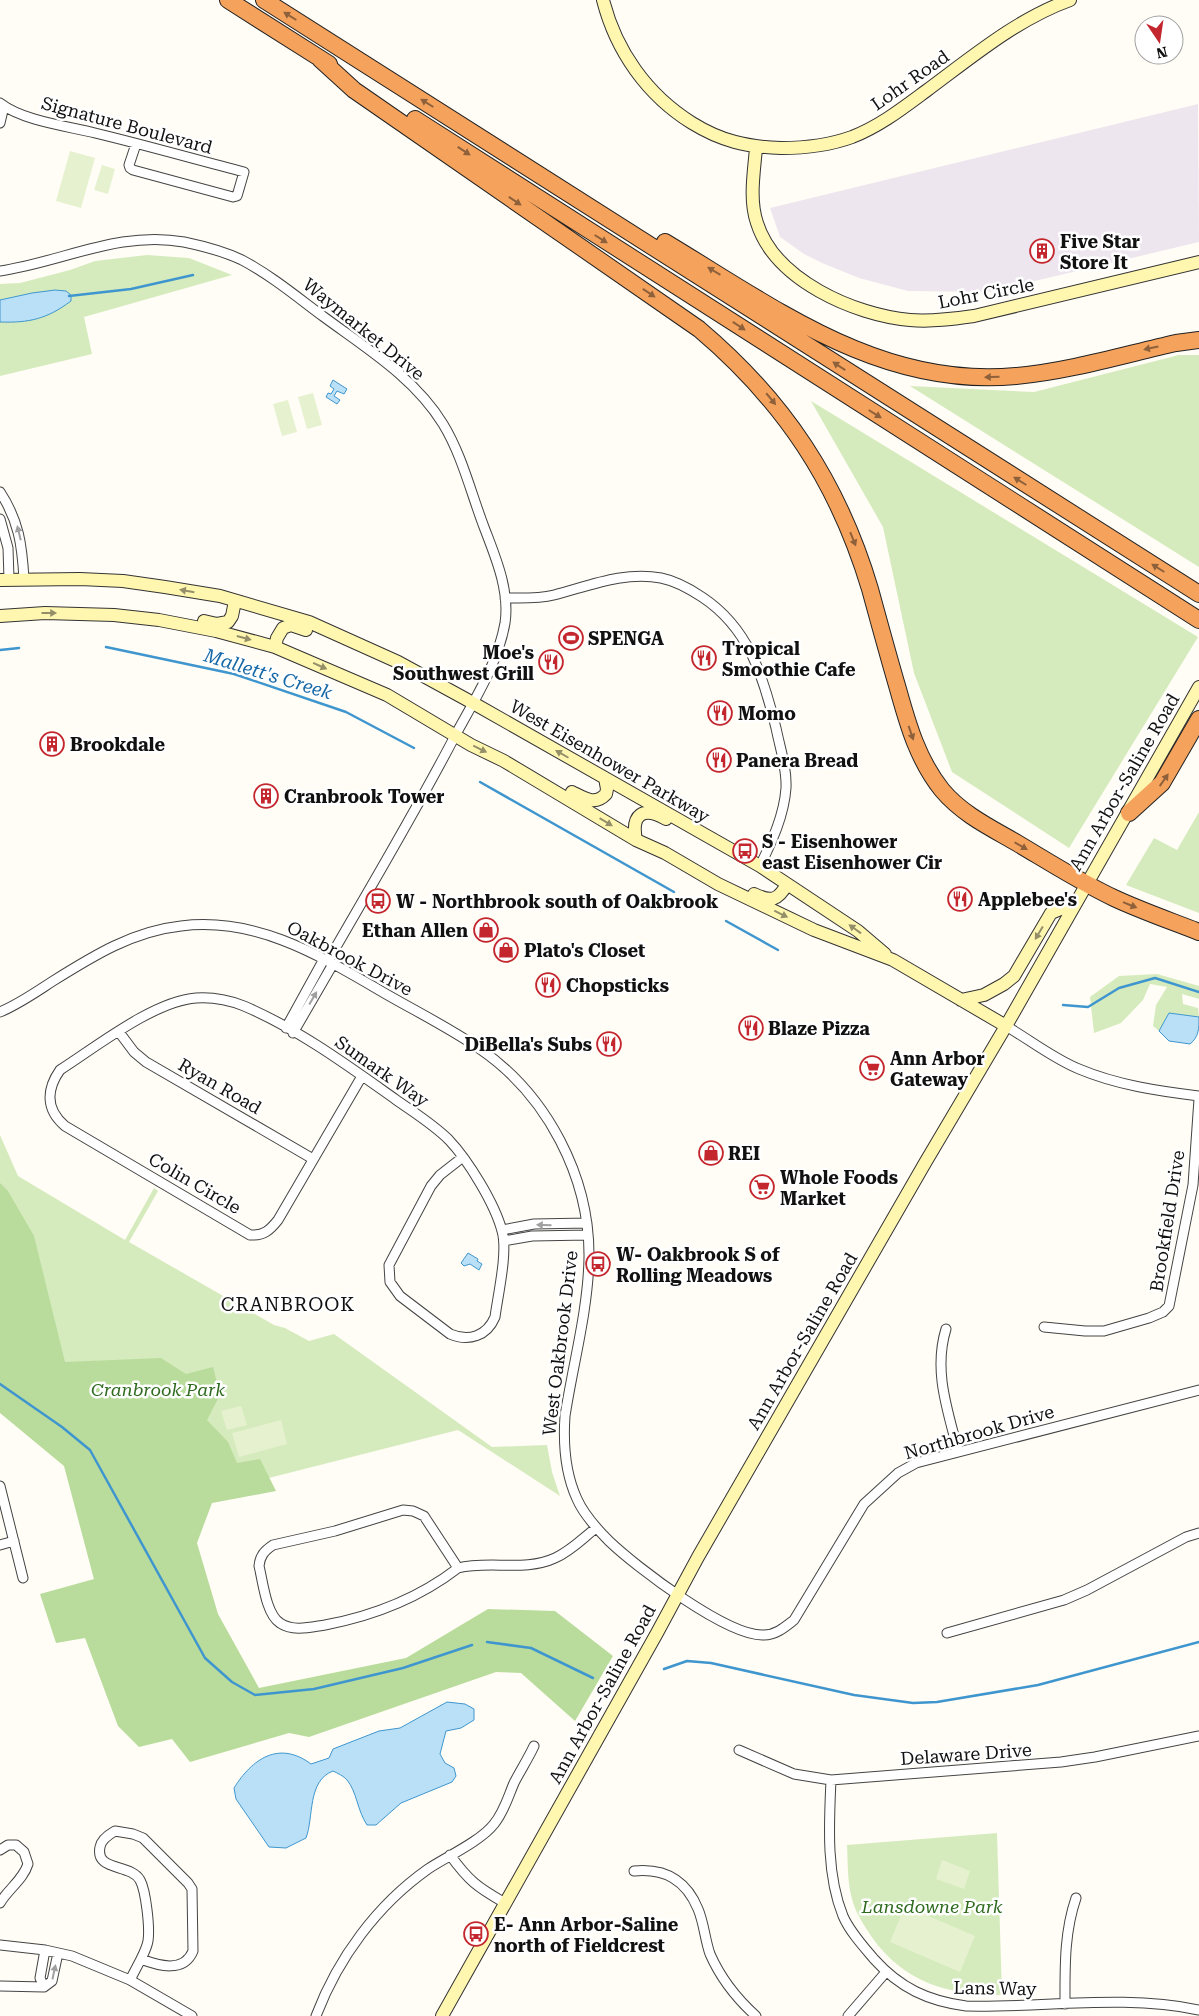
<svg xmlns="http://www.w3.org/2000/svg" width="1199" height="2016" font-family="'Roboto Serif',serif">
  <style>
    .industrial { fill: #eee6ef }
    .green { fill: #d5ebbd }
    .forest { fill: #b9dc9c }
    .pitch { fill: #e6f2cf }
    .water { fill: #b9e0f7; stroke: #3f96cf }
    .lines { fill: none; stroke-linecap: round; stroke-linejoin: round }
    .stream { stroke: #3f96cf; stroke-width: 2.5 }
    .street-casing { stroke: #444; stroke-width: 11 }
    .secondary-casing { stroke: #333; stroke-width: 14 }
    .highway-casing { stroke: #222; stroke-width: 18 }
    .street { stroke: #fff; stroke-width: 9 }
    .secondary { stroke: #fff6b0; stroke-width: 12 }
    .highway { stroke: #f5a25d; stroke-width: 16 }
    .oneway { fill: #8e613b }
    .oneway2 { fill: #a0a0a0 }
    .oneway3 { fill: #948f68 }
    .labels { text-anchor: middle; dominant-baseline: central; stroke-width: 5; stroke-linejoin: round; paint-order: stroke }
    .street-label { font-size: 18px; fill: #111; stroke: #fff }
    .poi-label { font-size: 18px; font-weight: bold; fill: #111; stroke: #fff; text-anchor: start }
    .park-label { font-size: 18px; font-style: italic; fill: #2f6b1f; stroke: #fff }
    .water-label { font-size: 19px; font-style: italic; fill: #1768a6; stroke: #fff }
    .neighbourhood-label { font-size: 19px; letter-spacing: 1px; fill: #111; stroke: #fff }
  </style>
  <rect width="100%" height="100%" fill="#fffdf5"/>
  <path class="industrial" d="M1198 104 1199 242 989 292 908 291 859 278 822 263 804 254 780 237 770 208Z"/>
  <path class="green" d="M147 255 189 258 232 275 84 317 92 354 0 376V284L20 283 70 270 95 261Z
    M1179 355H1199V567L910 386 1034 392Z
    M811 401 1198 637 1069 848 952 772 914 673 883 527Z
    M1199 812V913L1126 885 1154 838 1177 850Z
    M1157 974 1199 986V999L1182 994 1183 1004 1198 1008 1199 1017 1169 1013 1159 1031 1153 1026 1156 1005 1167 987 1150 984 1143 1000 1121 1023 1094 1033 1090 997 1119 976Z
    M0 1135 18 1176 125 1240 154 1188 158 1191 129 1242 274 1325 285 1328 309 1341 334 1334 492 1447 547 1445 552 1472 560 1496 458 1430 166 1504 94 1579 59 1444 0 1400Z
    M997 1833 1002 1995C948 1995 904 1983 871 1936 864 1925 855 1912 852 1899 847 1881 848 1863 847 1845Z"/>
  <path class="forest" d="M0 1183 8 1191 34 1236 65 1362 161 1358 186 1374 213 1367 220 1395 207 1420 228 1442 237 1463 260 1459 276 1491 212 1503 197 1543 218 1614 259 1688 406 1658 488 1609 555 1611 613 1656 575 1721 521 1673 496 1672 309 1737 289 1733 190 1762 172 1739 139 1747 118 1726 85 1638 56 1643 40 1594 94 1579 64 1466 0 1413Z"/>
  <path class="pitch" d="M70 151 95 158 81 208 56 201Z
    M102 165 115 169 108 194 94 190Z
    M313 393 322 425 307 429 298 397Z
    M288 400 297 432 282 436 273 404Z
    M241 1406 247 1425 227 1430 221 1411Z
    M281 1420 287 1444 239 1457 232 1433Z
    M942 1860 970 1871 964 1889 936 1879Z
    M905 1906 975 1936 960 1972 890 1942Z"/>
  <path class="water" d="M55 290 66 291 71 295V301C47 319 29 323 0 322V300L32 293Z
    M333 380 347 389 344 394 337 391 334 396 340 400 337 404 326 397 328 393 331 394 334 389 330 386Z
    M1169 1013 1199 1017C1199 1028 1199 1037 1190 1044L1169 1041 1159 1031Z
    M468 1253 478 1259 477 1261 482 1264 479 1270 470 1264 464 1266 461 1263Z
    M447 1702 465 1704 474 1709V1720L461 1728 446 1731 440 1754 445 1763 454 1768 456 1776 452 1782 401 1803 376 1825H367C357 1810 357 1792 347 1780 344 1776 337 1773 333 1771 307 1781 314 1817 306 1838L286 1848 269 1847 236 1799 234 1788C252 1759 279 1740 311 1764L329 1758 333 1749 379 1731 400 1728Z"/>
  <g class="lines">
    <path class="stream" d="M69 296 131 289 193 275
      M106 647 234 674 346 712 414 748
      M0 650 19 648
      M480 782 674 892
      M726 921 778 950
      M1063 1005 1088 1007 1119 988 1155 978 1199 992
      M0 1384 62 1427 90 1450 205 1658 232 1682 255 1695 314 1689 403 1668 472 1645
      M487 1642 531 1648 593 1678
      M664 1669 687 1661 711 1663 854 1695 913 1703 937 1702 1038 1685 1199 1642"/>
    <g class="street-casing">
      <path id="street" d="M0 103C23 121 67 126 95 133 145 145 194 159 244 172L237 196 233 197 133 170 130 168 129 165 136 144
        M0 123 4 106
        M0 271C62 262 120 230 184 242 203 246 225 252 242 260 272 276 297 297 324 317 366 348 415 378 443 424 462 455 471 493 484 527 495 556 510 590 505 623 498 663 475 699 456 734 416 811 371 886 328 961
        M0 492C19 521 22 545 24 579
        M0 519 8 548 9 579
        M505 598C522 598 538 599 554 595 589 586 624 571 661 578 676 581 690 589 702 597 749 628 763 676 776 728 780 748 787 768 786 788 784 816 772 841 760 866
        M0 1012C19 1004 36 992 53 981 93 956 133 931 181 926 253 917 314 952 374 987 409 1008 447 1026 480 1049 547 1095 590 1177 589 1258 588 1311 573 1364 565 1416 563 1445 565 1473 577 1499 584 1515 597 1529 609 1541 636 1567 728 1637 764 1635 776 1635 785 1627 794 1620L864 1504 898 1473 916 1463 1199 1390
        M1006 1026C1030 1040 1054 1059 1079 1069 1117 1085 1158 1091 1199 1096
        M286 1028 324 959
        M119 1032 134 1052 146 1062 313 1159
        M293 1033 333 964
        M362 1076 278 1220C270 1230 264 1236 250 1235L65 1126C46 1110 46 1090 60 1070 96 1047 154 1001 196 998 212 997 229 1000 244 1006 298 1029 347 1065 395 1099 413 1112 433 1124 449 1140 468 1160 495 1204 502 1231 508 1252 498 1294 495 1317 487 1336 469 1342 450 1334L400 1296 390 1282 389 1265 431 1186 440 1175 463 1157
        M502 1230 534 1224 587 1223
        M504 1241 532 1236 588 1235
        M1044 1327 1085 1331H1104L1149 1318 1163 1312 1169 1306 1193 1185 1199 1099
        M946 1329C933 1371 948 1411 958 1451
        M0 1486 23 1578
        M403 1510 413 1511 424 1516 458 1568C419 1598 373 1616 325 1625 311 1627 293 1632 280 1623 266 1614 263 1582 259 1566 260 1556 264 1551 273 1545L335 1531Z
        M0 1545 14 1541
        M458 1568C489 1560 525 1572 555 1558 571 1551 583 1538 596 1528
        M947 1633 1064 1600 1087 1590 1186 1537 1199 1533
        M739 1750 794 1774 831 1780 1061 1762 1095 1757 1199 1736
        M831 1780C829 1824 826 1874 843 1916 850 1932 863 1946 874 1959 900 1988 928 2001 966 2006 1043 2008 1123 1994 1199 2010
        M115 1831 133 1834 143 1838 188 1883 192 1889 193 1951C184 1973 159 1966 141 1959 144 1953 147 1947 148 1941 150 1928 146 1891 140 1880 130 1863 95 1872 100 1847 101 1840 108 1835 115 1831Z
        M0 1850 8 1845H16L24 1852 28 1864C23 1880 8 1889 0 1903
        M450 1855C469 1881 477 1887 505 1903
        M634 1871C665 1868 686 1880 698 1909 704 1923 705 1940 710 1954 721 1979 736 1998 756 2016
        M0 1945 45 1950 72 1956 130 1980 141 1959
        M130 1980 192 2016
        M0 1986 44 1987
        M44 1987 52 1981 58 1953
        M44 1987 40 1978 45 1950
        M1065 2004C1065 1968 1064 1933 1076 1898
        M316 2016C338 1958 377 1905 428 1869 446 1857 481 1841 494 1824 504 1812 508 1797 514 1783 520 1771 528 1759 534 1746
        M848 2016 886 1972"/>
    </g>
    <g class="secondary-casing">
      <path id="secondary" d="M603 0C616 51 647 95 692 123 721 141 747 147 781 148 805 148 830 145 852 137 880 126 903 108 926 91 972 57 1017 19 1070 0
        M756 148C754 172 749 200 757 223 775 280 854 315 910 320 931 322 953 319 974 316L1199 262
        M0 580 80 579 123 581 165 587 220 596 309 622 398 662 473 703 760 866 858 931 885 954
        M0 616 45 613 114 615 159 620 216 631 275 647 387 695 471 745 504 761 636 840 665 853 718 884 814 930 893 960 1006 1026
        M204 621 217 624 228 622 232 616 235 601
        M275 647 277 638 283 628 291 625 306 630
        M572 792C584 798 595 806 606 794L607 789 605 778
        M636 840C631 814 643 806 666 819
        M754 894C771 902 778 901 787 884
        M961 1000 984 995 1004 984 1014 976 1051 913 1075 903
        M442 2016 657 1633 698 1557 925 1163 1006 1026 1199 687"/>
    </g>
    <g class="highway-casing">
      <path id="highway" d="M228 0 329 64
        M264 0 1199 594
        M320 59 354 90 699 329C784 401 838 482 870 589 879 622 888 655 898 689 908 725 918 760 942 790 962 814 991 828 1017 843 1049 862 1080 882 1114 898 1142 911 1171 921 1199 932
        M415 119 1199 620
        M665 242C775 308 881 389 1016 376 1070 371 1123 355 1176 343L1199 340
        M1129 813 1162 783 1199 719"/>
    </g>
    <use href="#street" class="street"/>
    <use href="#secondary" class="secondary"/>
    <use href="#highway" class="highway"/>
  </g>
  <defs><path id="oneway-solid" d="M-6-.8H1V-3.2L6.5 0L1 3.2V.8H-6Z" transform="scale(1.25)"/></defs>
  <g class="oneway">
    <use href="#oneway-solid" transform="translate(290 16) rotate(-148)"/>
    <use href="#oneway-solid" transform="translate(427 103) rotate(-148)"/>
    <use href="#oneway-solid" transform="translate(464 151) rotate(33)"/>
    <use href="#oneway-solid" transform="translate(515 201) rotate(34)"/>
    <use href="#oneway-solid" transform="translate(601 239) rotate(32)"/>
    <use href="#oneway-solid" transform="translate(714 271) rotate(-149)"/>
    <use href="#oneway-solid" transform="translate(649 293) rotate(34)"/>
    <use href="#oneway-solid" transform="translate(739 326) rotate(33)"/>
    <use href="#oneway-solid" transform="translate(1151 348) rotate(168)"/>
    <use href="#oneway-solid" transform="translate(839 366) rotate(-147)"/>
    <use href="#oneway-solid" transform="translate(992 377) rotate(179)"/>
    <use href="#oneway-solid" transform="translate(771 399) rotate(50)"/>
    <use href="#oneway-solid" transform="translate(875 414) rotate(32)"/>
    <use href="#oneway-solid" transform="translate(1020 481) rotate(-148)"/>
    <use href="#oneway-solid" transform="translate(853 539) rotate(68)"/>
    <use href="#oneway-solid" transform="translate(1158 568) rotate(-148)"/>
    <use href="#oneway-solid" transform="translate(911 733) rotate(71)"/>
    <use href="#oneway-solid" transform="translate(1164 780) rotate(-55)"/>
    <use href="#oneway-solid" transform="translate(1021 846) rotate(30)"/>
    <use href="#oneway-solid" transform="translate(1130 905) rotate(22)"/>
  </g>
  <g class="oneway2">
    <use href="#oneway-solid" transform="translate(19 533) rotate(-104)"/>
    <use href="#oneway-solid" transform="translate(313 998) rotate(-60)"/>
    <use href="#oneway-solid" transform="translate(544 1225) rotate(-178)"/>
    <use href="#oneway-solid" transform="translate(54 1972) rotate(-78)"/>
  </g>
  <g class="oneway3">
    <use href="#oneway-solid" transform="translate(187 591) rotate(-170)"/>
    <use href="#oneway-solid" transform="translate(49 613)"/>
    <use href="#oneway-solid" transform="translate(244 638) rotate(15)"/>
    <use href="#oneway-solid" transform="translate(320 666) rotate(24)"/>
    <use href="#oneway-solid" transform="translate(480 749) rotate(26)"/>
    <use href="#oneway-solid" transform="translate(562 754) rotate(-150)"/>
    <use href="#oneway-solid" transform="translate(606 822) rotate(31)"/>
    <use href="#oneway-solid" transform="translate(781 914) rotate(26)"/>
    <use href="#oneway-solid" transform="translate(855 929) rotate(-144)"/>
    <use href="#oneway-solid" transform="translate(1039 933) rotate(121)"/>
  </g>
  <defs>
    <g id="building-ring" transform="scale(1.25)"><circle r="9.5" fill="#fff" stroke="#c4262e" stroke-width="1.5"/><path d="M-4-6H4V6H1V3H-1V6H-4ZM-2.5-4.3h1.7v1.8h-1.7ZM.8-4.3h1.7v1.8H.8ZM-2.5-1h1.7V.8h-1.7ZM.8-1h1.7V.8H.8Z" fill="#c4262e"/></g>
    <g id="stadium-ring" transform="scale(1.25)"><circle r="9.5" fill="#fff" stroke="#c4262e" stroke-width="1.5"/><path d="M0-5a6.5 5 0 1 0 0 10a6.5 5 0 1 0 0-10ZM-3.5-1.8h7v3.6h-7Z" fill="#c4262e"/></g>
    <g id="restaurant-ring" transform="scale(1.25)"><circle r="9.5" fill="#fff" stroke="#c4262e" stroke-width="1.5"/><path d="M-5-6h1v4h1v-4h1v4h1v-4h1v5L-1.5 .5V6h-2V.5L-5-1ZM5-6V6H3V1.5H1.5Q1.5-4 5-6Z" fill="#c4262e"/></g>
    <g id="bus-ring" transform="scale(1.25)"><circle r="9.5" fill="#fff" stroke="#c4262e" stroke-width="1.5"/><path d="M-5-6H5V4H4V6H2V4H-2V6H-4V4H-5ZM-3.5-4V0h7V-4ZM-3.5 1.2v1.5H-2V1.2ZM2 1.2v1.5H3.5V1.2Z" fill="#c4262e"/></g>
    <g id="shop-ring" transform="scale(1.25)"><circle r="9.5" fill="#fff" stroke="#c4262e" stroke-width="1.5"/><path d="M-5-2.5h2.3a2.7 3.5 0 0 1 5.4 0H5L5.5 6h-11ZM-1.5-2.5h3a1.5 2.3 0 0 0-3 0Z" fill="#c4262e"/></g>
    <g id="supermarket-ring" transform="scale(1.25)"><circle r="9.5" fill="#fff" stroke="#c4262e" stroke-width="1.5"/><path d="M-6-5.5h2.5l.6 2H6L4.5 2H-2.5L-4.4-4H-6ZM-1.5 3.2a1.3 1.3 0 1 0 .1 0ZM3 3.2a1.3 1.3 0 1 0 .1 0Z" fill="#c4262e"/></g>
  </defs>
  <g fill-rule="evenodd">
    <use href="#building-ring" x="1042" y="251"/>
    <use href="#stadium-ring" x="571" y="638"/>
    <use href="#restaurant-ring" x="704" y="658"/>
    <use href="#restaurant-ring" x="551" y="662"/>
    <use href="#restaurant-ring" x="720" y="713"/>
    <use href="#building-ring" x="52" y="744"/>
    <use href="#restaurant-ring" x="719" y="760"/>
    <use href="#building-ring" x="266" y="796"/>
    <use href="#bus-ring" x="745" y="851"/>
    <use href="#restaurant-ring" x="960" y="899"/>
    <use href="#bus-ring" x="378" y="901"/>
    <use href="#shop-ring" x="486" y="930"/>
    <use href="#shop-ring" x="506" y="950"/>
    <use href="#restaurant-ring" x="548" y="985"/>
    <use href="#restaurant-ring" x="751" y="1028"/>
    <use href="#restaurant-ring" x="609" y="1044"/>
    <use href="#supermarket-ring" x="872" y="1068"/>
    <use href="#shop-ring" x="711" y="1153"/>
    <use href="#supermarket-ring" x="762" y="1187"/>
    <use href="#bus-ring" x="598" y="1264"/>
    <use href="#bus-ring" x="476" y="1934"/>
  </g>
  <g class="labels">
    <g class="street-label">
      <text transform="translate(910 80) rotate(-35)">Lohr Road</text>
      <text transform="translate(127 125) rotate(15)">Signature Boulevard</text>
      <text transform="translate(986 293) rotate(-11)">Lohr Circle</text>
      <text transform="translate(364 329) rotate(39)">Waymarket Drive</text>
      <text transform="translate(610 761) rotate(30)">West Eisenhower Parkway</text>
      <text transform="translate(1124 782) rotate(-60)">Ann Arbor-Saline Road</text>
      <text transform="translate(350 958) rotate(28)">Oakbrook Drive</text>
      <text transform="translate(382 1071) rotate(35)">Sumark Way</text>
      <text transform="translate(220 1086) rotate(30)">Ryan Road</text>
      <text transform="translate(195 1183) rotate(30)">Colin Circle</text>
      <text transform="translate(1167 1221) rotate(-81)">Brookfield Drive</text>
      <text transform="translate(802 1341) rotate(-60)">Ann Arbor-Saline Road</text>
      <text transform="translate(560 1343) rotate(-83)">West Oakbrook Drive</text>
      <text transform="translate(979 1432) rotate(-16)">Northbrook Drive</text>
      <text transform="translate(602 1694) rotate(-61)">Ann Arbor-Saline Road</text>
      <text transform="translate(966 1754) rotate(-4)">Delaware Drive</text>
      <text transform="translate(995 1988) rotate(1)">Lans Way</text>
    </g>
    <g class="poi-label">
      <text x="1060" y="241">Five Star<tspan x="1060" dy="21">Store It</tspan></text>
      <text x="588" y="638">SPENGA</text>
      <text x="722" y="648">Tropical<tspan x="722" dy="21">Smoothie Cafe</tspan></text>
      <text x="534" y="652" text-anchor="end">Moe's<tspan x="534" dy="21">Southwest Grill</tspan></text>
      <text x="738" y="713">Momo</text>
      <text x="70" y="744">Brookdale</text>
      <text x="736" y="760">Panera Bread</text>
      <text x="284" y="796">Cranbrook Tower</text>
      <text x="762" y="841">S - Eisenhower<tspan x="762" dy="21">east Eisenhower Cir</tspan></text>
      <text x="978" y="899">Applebee's</text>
      <text x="396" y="901">W - Northbrook south of Oakbrook</text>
      <text x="468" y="930" text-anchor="end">Ethan Allen</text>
      <text x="524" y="950">Plato's Closet</text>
      <text x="566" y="985">Chopsticks</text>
      <text x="768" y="1028">Blaze Pizza</text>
      <text x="592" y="1044" text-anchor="end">DiBella's Subs</text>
      <text x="890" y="1058">Ann Arbor<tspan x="890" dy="21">Gateway</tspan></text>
      <text x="728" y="1153">REI</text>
      <text x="780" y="1177">Whole Foods<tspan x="780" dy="21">Market</tspan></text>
      <text x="616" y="1254">W- Oakbrook S of<tspan x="616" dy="21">Rolling Meadows</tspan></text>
      <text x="494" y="1924">E- Ann Arbor-Saline<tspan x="494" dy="21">north of Fieldcrest</tspan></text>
    </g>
    <g class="park-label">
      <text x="158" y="1389">Cranbrook Park</text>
      <text x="932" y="1906">Lansdowne Park</text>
    </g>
    <g class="water-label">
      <text transform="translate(268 674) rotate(17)">Mallett's Creek</text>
    </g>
    <g class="neighbourhood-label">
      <text x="288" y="1304">CRANBROOK</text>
    </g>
  </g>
  <g transform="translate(1159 40) rotate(167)"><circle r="24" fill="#ffffff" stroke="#a0a0a0"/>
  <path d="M0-4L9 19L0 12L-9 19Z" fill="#c4262e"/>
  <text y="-8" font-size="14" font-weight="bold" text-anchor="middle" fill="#111111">N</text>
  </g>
</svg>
